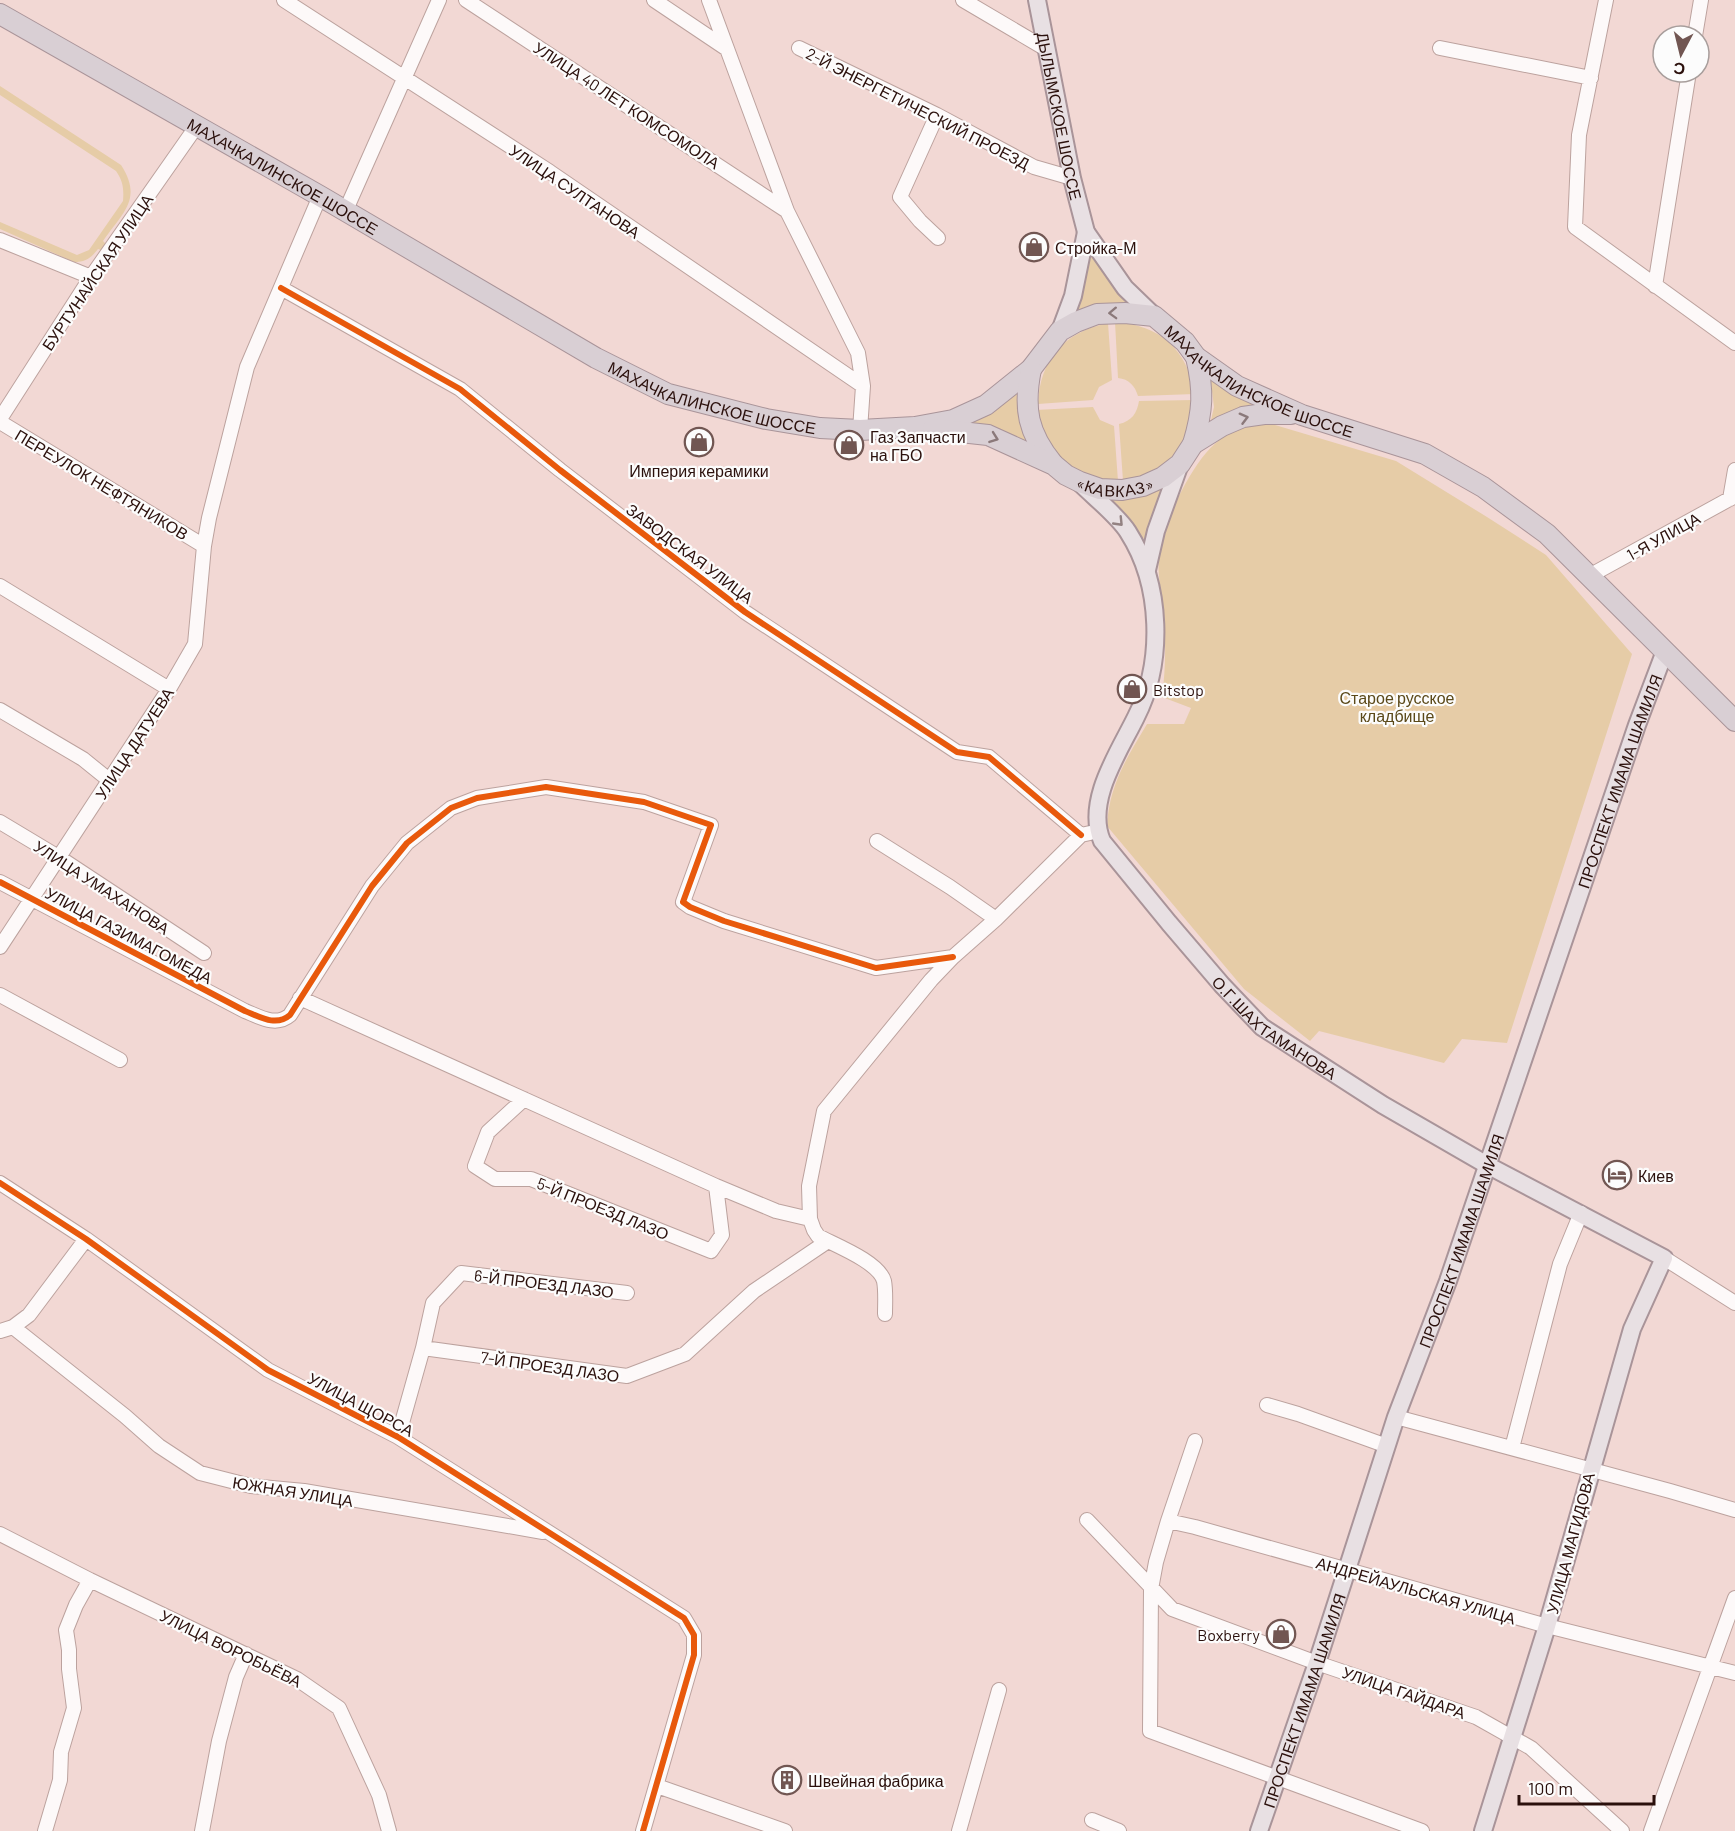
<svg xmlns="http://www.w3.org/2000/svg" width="1735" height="1831" font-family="Barlow,sans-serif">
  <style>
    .green { fill: #e6cca7 }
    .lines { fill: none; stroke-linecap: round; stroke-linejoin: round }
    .minor-casing { stroke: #bca29e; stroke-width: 16 }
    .major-casing { stroke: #a99499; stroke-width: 20 }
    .highway-casing { stroke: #a99499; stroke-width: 22 }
    .minor { stroke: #fdf9f9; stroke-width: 14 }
    .major { stroke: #e8e0e3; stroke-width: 16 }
    .highway { stroke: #d9cfd4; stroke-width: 20 }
    .cycleway-casing { stroke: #fcfcfc; stroke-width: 10 }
    .cycleway { stroke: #e8590c; stroke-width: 6 }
    .oneway { stroke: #8b797a }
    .oneway2 { stroke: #938282 }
    .labels { text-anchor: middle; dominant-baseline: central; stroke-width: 4.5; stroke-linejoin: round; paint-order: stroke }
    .street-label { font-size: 16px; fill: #2b100c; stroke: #fcfcfc }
    .poi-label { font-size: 16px; fill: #2b100c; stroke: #fcfcfc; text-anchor: start }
    .park-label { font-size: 16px; fill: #5b4919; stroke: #fcfcfc }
  </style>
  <rect width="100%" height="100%" fill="#f2d8d4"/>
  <path class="green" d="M0 86 121 165C143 199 123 212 103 241L106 244 103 251 98 249C91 258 86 262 74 262L0 229V222L77 255 89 250 123 201C124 189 123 181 116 171L0 95Z
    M1092 252 1109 279 1137 307 1071 314 1088 255Z
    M1115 322C1160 325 1187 349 1195 394L1138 396C1135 386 1129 379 1118 378Z
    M1108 323 1112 380 1099 387 1093 400 1038 404C1040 359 1064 332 1108 323Z
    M1210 375 1271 407 1209 429 1214 407Z
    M1022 381 1030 446 954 426Z
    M1194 400C1192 445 1167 473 1123 481L1119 424C1132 421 1137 413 1139 401Z
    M1093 407 1100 420 1114 426 1118 481C1089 479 1058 466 1045 438 1041 429 1039 419 1036 410Z
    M1268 423 1396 461 1487 517 1546 555 1632 654 1507 1043 1462 1039 1444 1063 1319 1031 1310 1041 1244 989 1107 826C1109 786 1126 759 1147 724H1184L1191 708 1162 697C1166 667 1166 639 1163 609 1161 592 1157 571 1159 554 1161 530 1171 511 1182 490 1203 452 1221 426 1268 423Z
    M1164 484 1154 509 1146 538 1141 539 1106 498Z"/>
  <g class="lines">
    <g class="minor-casing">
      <path id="minor" d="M284 0 550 172 863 386
        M466 0 787 211
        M654 0 727 49
        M709 0 787 211 858 353 863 386 860 430
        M963 0 1046 49
        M1606 0 1579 135 1575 227 1735 343
        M1695 36 1701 0
        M799 48 937 115 1034 167 1072 178
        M1440 48 1591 78
        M937 115 900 197 920 221 938 238
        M345 212 439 0
        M0 240 91 277
        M1655 286 1689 72
        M281 288 460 389 560 470 745 612 957 752 989 757 1081 835
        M0 419 91 277 196 127
        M0 422 204 546
        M1730 499 1735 470
        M1591 575 1735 496
        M0 586 169 689
        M0 710 83 759 109 780
        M0 822 60 858 204 953
        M877 841 950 887 996 919
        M0 882 245 1011C260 1017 276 1027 290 1015L372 886 407 843 451 808 477 798 546 787 644 802 711 825 683 902 690 907 724 921 876 968 953 957
        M0 947 169 689 195 644 204 546 209 518 247 367 320 196
        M0 995 120 1060
        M300 998 716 1186 776 1211 810 1219
        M524 1099 488 1132 475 1166 495 1179H531L711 1251 722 1235 716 1186
        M0 1183 86 1239 268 1370 398 1437 684 1618 694 1635V1655L643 1831
        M1664 1258 1735 1303
        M627 1293 461 1273 433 1303 423 1348 627 1376 685 1354 754 1291 828 1241
        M885 1314C885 1304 886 1291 884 1281 879 1262 835 1245 818 1236L814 1230 810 1219 809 1186 824 1111 931 980 953 957 996 919 1081 835 1090 833
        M13 1327 125 1416 159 1446 200 1473 251 1486 304 1491 543 1532
        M0 1331 13 1327 29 1315 86 1239
        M1267 1405 1298 1414 1387 1446
        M1396 1417 1670 1491 1735 1510
        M398 1437 423 1348
        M1195 1441 1168 1521 1156 1562 1151 1589 1150 1731 1422 1831
        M1512 1448 1560 1264 1581 1213
        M1087 1520 1172 1609 1317 1663 1476 1717 1531 1748 1622 1831
        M1168 1521 1195 1527 1547 1626 1735 1673
        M0 1534 90 1580 297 1679 339 1708 379 1795 389 1831
        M657 1786 785 1831
        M1092 1820 1119 1831
        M45 1831 60 1780 61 1752 74 1708 69 1669V1650L66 1630 76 1605 90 1580
        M202 1831 219 1741 236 1677 246 1654
        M959 1831 999 1690
        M1651 1831 1735 1598"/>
    </g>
    <g class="major-casing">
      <g id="major">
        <path id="s1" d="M1037 0 1072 178 1086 232 1125 288 1154 316"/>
        <path d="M1060 331 1073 296 1086 232"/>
        <path id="s2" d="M1080 483C1094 497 1119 517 1128 532 1162 585 1164 662 1136 717 1119 752 1085 801 1102 841L1169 923 1222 985 1262 1027 1383 1105 1487 1165 1664 1258 1632 1329 1547 1626 1483 1831"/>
        <path d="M1147 570 1156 531 1180 464"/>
        <path id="s3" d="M1259 1831 1317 1663 1396 1417 1448 1281 1637 725 1665 651"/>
      </g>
    </g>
    <g class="highway-casing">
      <g id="highway">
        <path id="s4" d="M0 14 320 196 596 358 668 394 766 419 820 428 860 430 915 427 953 420 986 405 1031 369 1060 331 1076 322 1097 314 1125 313 1154 316 1185 342 1196 357 1237 386 1302 415 1425 454 1483 487 1547 534 1735 721"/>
        <path d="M1031 369C1023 409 1028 433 1053 464"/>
        <path id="s5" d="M933 429 988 435 1054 465 1066 475 1080 482 1100 489 1122 490 1143 486 1163 477 1180 464 1193 444 1222 426 1243 417 1264 414H1291"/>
        <path d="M1193 444C1203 411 1204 391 1196 357"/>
      </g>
    </g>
    <use href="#minor" class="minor"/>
    <use href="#major" class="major"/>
    <use href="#highway" class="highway"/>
    <g class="cycleway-casing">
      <path id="cycleway" d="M281 288 460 389 560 470 745 612 957 752 989 757 1081 835
        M0 882 245 1011C260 1017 276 1027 290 1015L372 886 407 843 451 808 477 798 546 787 644 802 711 825 683 902 690 907 724 921 876 968 953 957
        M0 1183 86 1239 268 1370 398 1437 684 1618 694 1635V1655L643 1831"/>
    </g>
    <use href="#cycleway" class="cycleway"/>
  </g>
  <defs><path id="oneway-chevron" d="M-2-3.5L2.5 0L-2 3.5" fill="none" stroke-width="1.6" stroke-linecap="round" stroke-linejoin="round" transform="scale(1.5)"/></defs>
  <g class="oneway">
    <use href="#oneway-chevron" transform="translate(1113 313) rotate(178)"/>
    <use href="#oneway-chevron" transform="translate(1244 418) rotate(-15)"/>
    <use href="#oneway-chevron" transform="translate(994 438) rotate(20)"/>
  </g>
  <use class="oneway2" href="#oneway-chevron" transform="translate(1119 522) rotate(46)"/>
  <defs>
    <g id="shop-ring" transform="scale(1.5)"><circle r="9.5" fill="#fcfcfc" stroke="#715652" stroke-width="1.5"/><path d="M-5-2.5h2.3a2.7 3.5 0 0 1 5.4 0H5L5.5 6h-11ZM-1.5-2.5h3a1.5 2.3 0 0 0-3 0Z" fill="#715652"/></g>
    <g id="hotel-ring" transform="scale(1.5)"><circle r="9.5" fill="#fcfcfc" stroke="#715652" stroke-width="1.5"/><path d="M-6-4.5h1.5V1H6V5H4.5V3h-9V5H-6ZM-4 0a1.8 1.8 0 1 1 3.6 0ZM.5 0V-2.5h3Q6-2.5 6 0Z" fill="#715652"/></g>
    <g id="building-ring" transform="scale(1.5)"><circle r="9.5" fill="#fcfcfc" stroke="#715652" stroke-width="1.5"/><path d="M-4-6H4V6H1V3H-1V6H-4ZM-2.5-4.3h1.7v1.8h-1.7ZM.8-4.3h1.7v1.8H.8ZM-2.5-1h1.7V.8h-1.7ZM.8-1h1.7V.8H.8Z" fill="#715652"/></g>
  </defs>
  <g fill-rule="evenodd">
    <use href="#shop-ring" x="1034" y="247"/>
    <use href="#shop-ring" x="699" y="442"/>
    <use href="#shop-ring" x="849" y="445"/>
    <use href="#shop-ring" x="1132" y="689"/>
    <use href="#hotel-ring" x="1617" y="1175"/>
    <use href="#shop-ring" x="1281" y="1634"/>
    <use href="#building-ring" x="787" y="1780"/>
  </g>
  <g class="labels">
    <g class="street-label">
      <text transform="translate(627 105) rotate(33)">УЛИЦА 40 ЛЕТ КОМСОМОЛА</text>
      <text transform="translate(918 108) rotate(27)">2-Й ЭНЕРГЕТИЧЕСКИЙ ПРОЕЗД</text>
      <text stroke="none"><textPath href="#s1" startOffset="118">ДЫЛЫМСКОЕ ШОССЕ</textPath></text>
      <text stroke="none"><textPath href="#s4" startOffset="326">МАХАЧКАЛИНСКОЕ ШОССЕ</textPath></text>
      <text transform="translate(575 191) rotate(34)">УЛИЦА СУЛТАНОВА</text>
      <text transform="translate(97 272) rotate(-56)">БУРТУНАЙСКАЯ УЛИЦА</text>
      <text stroke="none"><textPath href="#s4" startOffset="1424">МАХАЧКАЛИНСКОЕ ШОССЕ</textPath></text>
      <text stroke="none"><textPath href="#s4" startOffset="812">МАХАЧКАЛИНСКОЕ ШОССЕ</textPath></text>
      <text stroke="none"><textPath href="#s5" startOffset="195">«КАВКАЗ»</textPath></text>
      <text transform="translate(102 484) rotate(31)">ПЕРЕУЛОК НЕФТЯНИКОВ</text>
      <text transform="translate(1663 536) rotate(-29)">1-Я УЛИЦА</text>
      <text transform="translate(690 553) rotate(37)">ЗАВОДСКАЯ УЛИЦА</text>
      <text transform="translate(134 743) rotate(-57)">УЛИЦА ДАТУЕВА</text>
      <text stroke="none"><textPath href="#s3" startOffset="1110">ПРОСПЕКТ ИМАМА ШАМИЛЯ</textPath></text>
      <text transform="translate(102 887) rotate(33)">УЛИЦА УМАХАНОВА</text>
      <text transform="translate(129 935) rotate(28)">УЛИЦА ГАЗИМАГОМЕДА</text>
      <text stroke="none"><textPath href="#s2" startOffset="650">О.Г.ШАХТАМАНОВА</textPath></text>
      <text transform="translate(603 1208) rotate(22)">5-Й ПРОЕЗД ЛАЗО</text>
      <text stroke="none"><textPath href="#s3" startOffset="624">ПРОСПЕКТ ИМАМА ШАМИЛЯ</textPath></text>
      <text transform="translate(544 1283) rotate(7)">6-Й ПРОЕЗД ЛАЗО</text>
      <text transform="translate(550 1366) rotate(8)">7-Й ПРОЕЗД ЛАЗО</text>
      <text transform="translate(361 1404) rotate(28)">УЛИЦА ЩОРСА</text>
      <text transform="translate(293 1491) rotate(9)">ЮЖНАЯ УЛИЦА</text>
      <text transform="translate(1570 1543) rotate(-75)">УЛИЦА МАГИДОВА</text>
      <text transform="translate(1416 1590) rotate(16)">АНДРЕЙАУЛЬСКАЯ УЛИЦА</text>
      <text transform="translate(231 1648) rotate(26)">УЛИЦА ВОРОБЬЁВА</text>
      <text transform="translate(1404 1692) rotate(19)">УЛИЦА ГАЙДАРА</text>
      <text stroke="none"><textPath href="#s3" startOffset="138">ПРОСПЕКТ ИМАМА ШАМИЛЯ</textPath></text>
    </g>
    <g class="poi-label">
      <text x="1055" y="247">Стройка-М</text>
      <text x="870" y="436">Газ Запчасти<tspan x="870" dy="18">на ГБО</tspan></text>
      <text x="699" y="470" text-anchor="middle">Империя керамики</text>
      <text x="1153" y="689">Bitstop</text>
      <text x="1638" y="1175">Киев</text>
      <text x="1260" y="1634" text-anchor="end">Boxberry</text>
      <text x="808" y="1780">Швейная фабрика</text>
    </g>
    <g class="park-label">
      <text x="1397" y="697">Старое русское<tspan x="1397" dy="18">кладбище</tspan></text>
    </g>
  </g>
  <g transform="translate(1681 54) rotate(187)"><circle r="28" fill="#fcfcfc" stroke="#a89e9c" stroke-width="1.5"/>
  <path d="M0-4.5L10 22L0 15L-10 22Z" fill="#715652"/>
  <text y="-9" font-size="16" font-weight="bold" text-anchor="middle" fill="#2b100c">С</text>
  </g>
  <path d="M1519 1795v9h135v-9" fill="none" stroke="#2b100c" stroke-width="3"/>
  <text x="1528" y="1795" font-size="18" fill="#2b100c" stroke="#fcfcfc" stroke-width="4.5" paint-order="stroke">100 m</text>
</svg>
